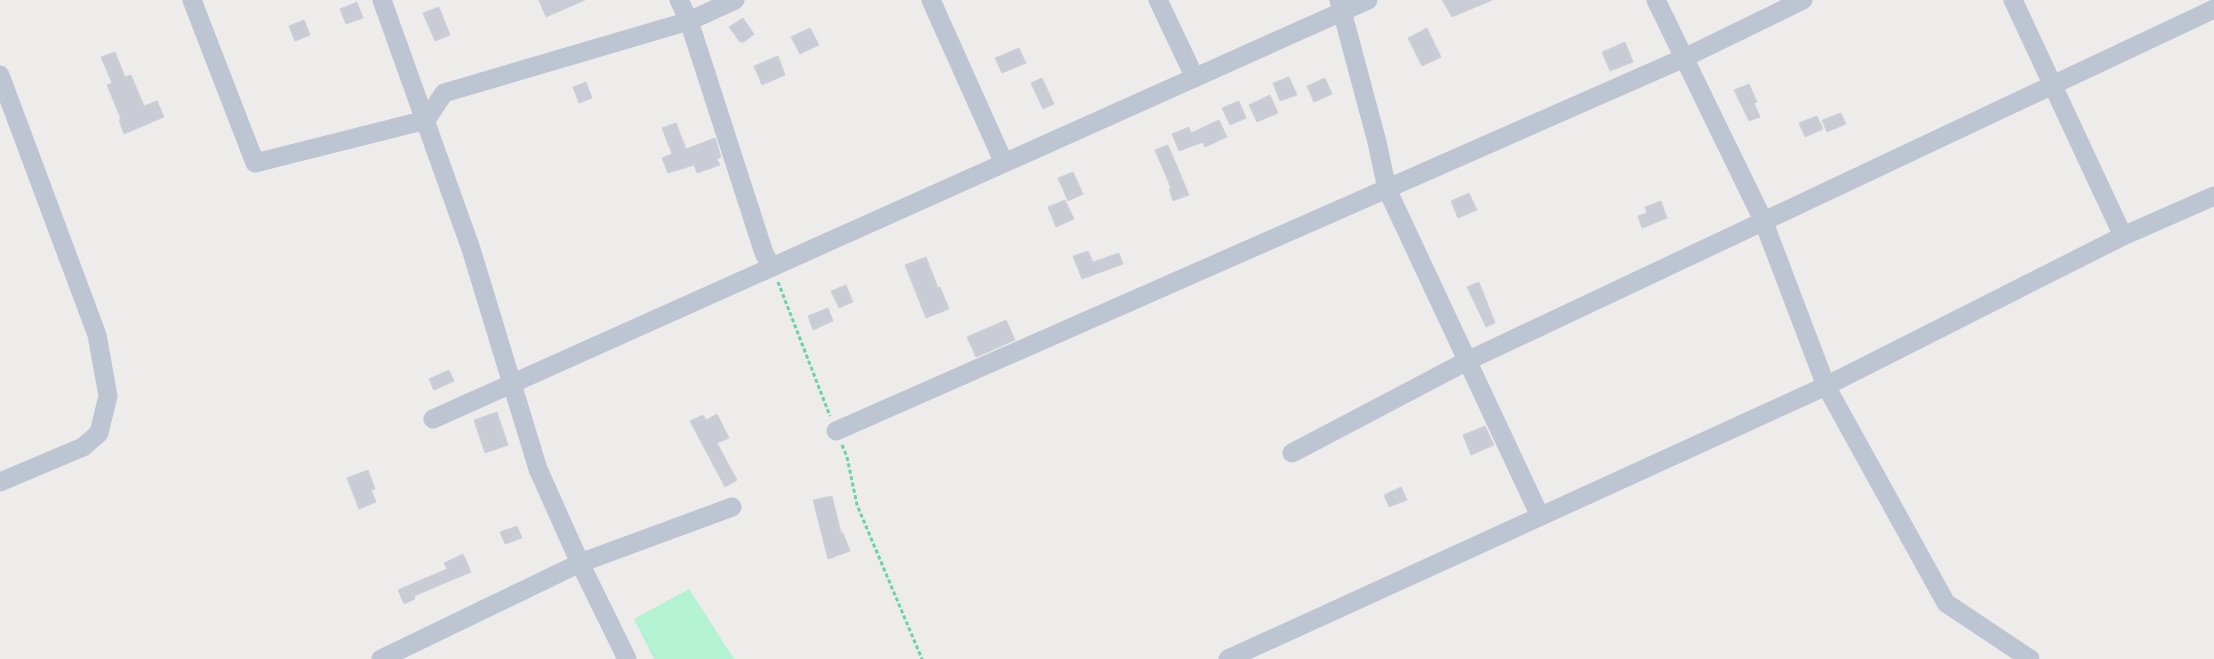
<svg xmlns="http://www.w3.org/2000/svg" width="2214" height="659" font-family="Helvetica,sans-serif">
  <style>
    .green { fill: #b3f2d3 }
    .building { fill: #c9ccd4; stroke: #ced0d8 }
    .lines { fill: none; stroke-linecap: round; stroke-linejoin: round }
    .path { stroke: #69d2aa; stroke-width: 3; stroke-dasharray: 4 2.5; stroke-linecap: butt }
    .minor { stroke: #bdc5d2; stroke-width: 19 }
  </style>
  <rect width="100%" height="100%" fill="#eeebeb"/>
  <path class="green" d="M689 589 734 659H654L634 619Z"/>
  <path class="building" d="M539 0H585L546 17Z
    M1442 0H1492L1452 17Z
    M357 2 363 18 346 24 340 9Z
    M439 7 450 35 435 41 423 13Z
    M743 18 754 34 744 42H740L729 27Z
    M304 20 310 35 295 41 289 26Z
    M810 28 819 45 800 54 791 37Z
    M1427 28 1441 57 1422 66 1408 38Z
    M1625 42 1633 62 1610 71 1602 52Z
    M1019 48 1026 63 1002 73 995 58Z
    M115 52 125 77 131 75 144 106 157 101 164 117 124 134 119 120 121 119 107 85 112 83 101 57Z
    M778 56 785 75 762 85 754 66Z
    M1289 77 1297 95 1280 101 1273 83Z
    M1042 78 1054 104 1043 109 1031 83Z
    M1325 78 1332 94 1314 102 1307 86Z
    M586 82 592 98 579 103 573 87Z
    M1749 84 1757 102 1754 103 1760 117 1749 121 1734 90Z
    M1270 95 1278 113 1257 122 1249 105Z
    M1239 101 1246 118 1230 125 1222 108Z
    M1841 113 1846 124 1827 132 1822 120Z
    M1817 116 1823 129 1805 137 1799 123Z
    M1219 120 1227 137 1205 147 1203 142 1179 151 1172 134 1189 127 1191 133Z
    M676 123 686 149 715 138 721 157 717 159 720 165 697 173 694 165 668 173 662 158 672 154 662 128Z
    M1168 145 1189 195 1173 201 1169 189 1171 188 1155 150Z
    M1073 172 1083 194 1068 201 1058 178Z
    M1469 193 1477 210 1458 218 1451 201Z
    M1065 200 1074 219 1056 227 1048 207Z
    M1661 201 1667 218 1642 228 1638 216 1647 213 1645 207Z
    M1088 251 1093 262 1119 253 1123 264 1082 279 1073 256Z
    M926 257 938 288 940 287 949 309 926 318 905 265Z
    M1479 282 1495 323 1486 327 1467 287Z
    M846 285 853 302 839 308 831 291Z
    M828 308 833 321 813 330 808 316Z
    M1006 320 1015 340 976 357 967 337Z
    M449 370 454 381 434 390 429 379Z
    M497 412 508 445 485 453 474 420Z
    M717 414 729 438 717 443 737 480 725 487 690 421 703 415 706 420Z
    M1485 426 1494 445 1471 455 1463 435Z
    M368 470 375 489 371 490 376 502 359 509 347 478Z
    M1401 487 1407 500 1389 507 1384 495Z
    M832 496 841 533H843L850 551 828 559 813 500Z
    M517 526 522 538 505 544 500 532Z
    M463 554 471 572 414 596 415 599 404 604 398 590 447 569 444 563Z"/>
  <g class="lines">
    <path class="path" d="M778 282 830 416
      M842 445 847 457 857 505 922 659"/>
    <path class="minor" d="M192 0 255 163 426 120 444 93 689 21 735 0
      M382 0 471 249 538 469 580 563 627 659
      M679 0 689 21 764 253 772 267
      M931 0 1004 163
      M1158 0 1195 78
      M1339 0 1377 142 1387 189 1540 516
      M1656 0 1763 220 1826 386 1946 603 2030 659
      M2013 0 2123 236
      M0 75 97 335 108 396 99 433 83 447 0 482
      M433 419 1368 0
      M836 431 1684 58 1803 0
      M1292 453 1467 361 2214 9
      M381 659 580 563 732 507
      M1228 659 1826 386 2123 236 2214 196"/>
  </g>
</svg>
